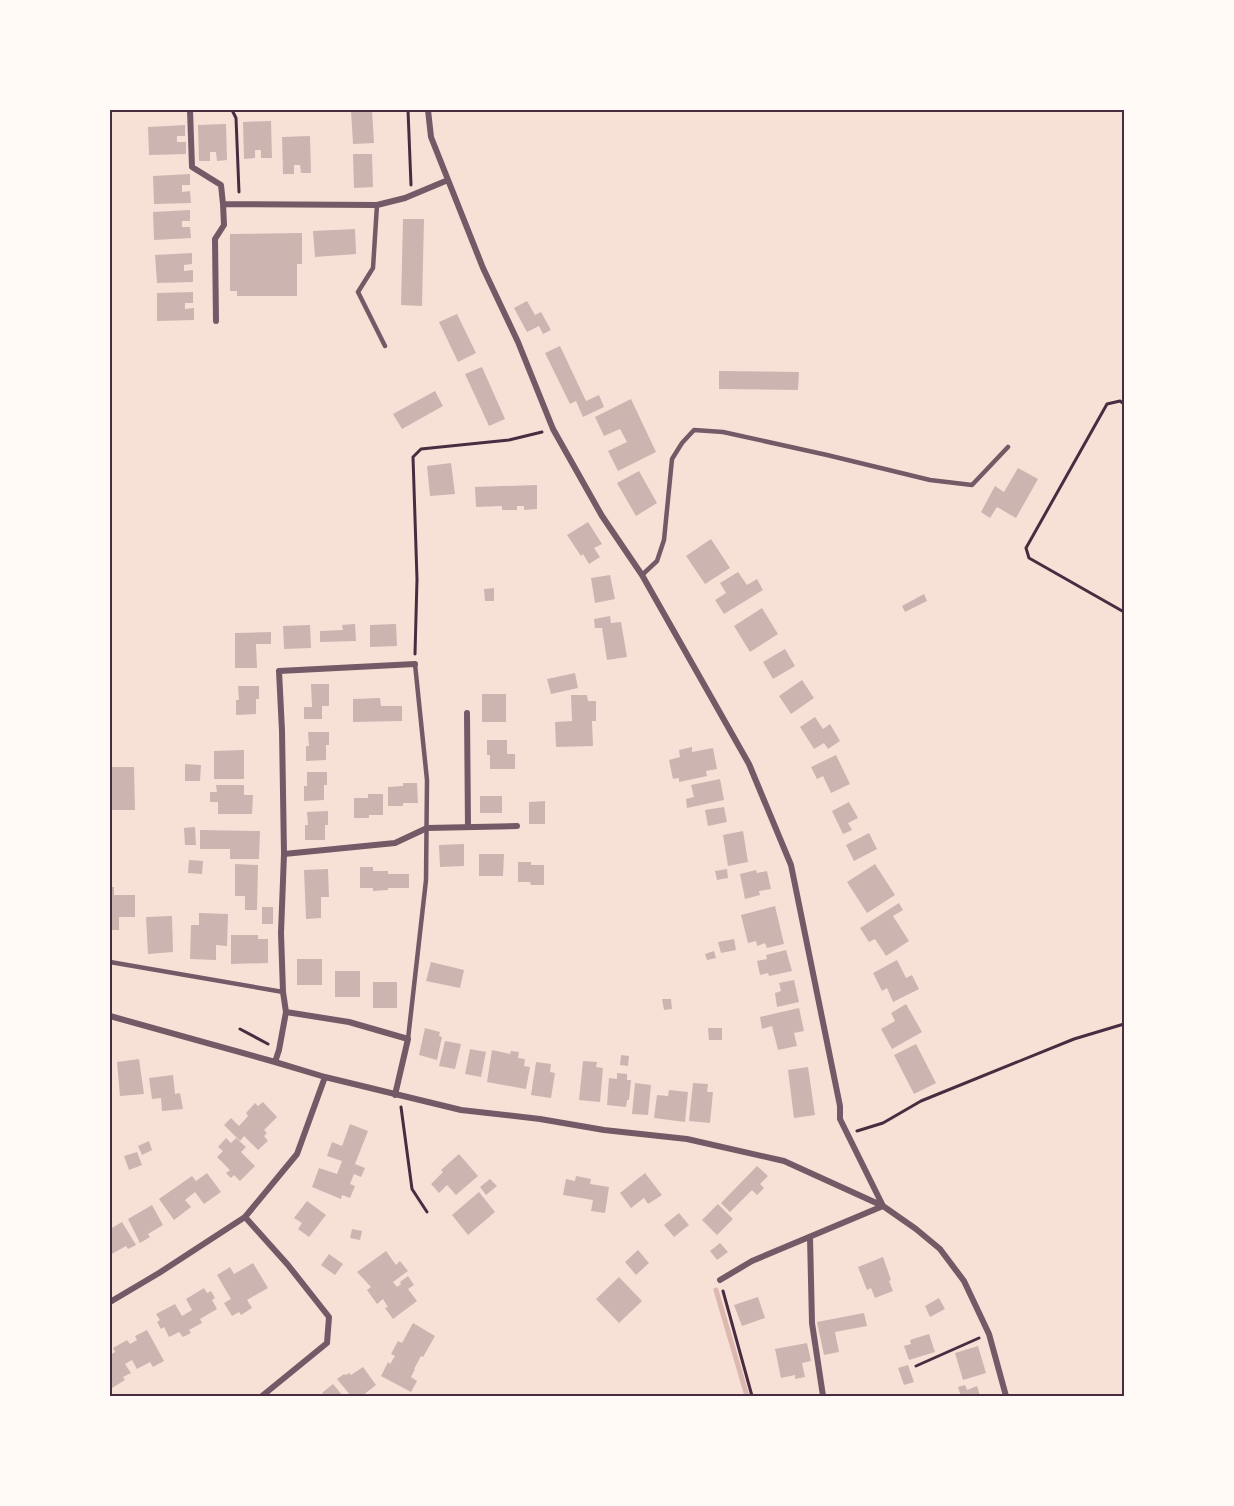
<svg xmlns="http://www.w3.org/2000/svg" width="1234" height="1506" font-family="Figtree,sans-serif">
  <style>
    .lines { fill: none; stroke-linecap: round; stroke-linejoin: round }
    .stream { stroke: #dcb8b0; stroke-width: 5 }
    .building { fill: #ccb4b1 }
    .path { stroke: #4a2c40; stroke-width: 3 }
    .service { stroke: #755966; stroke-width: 4.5 }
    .minor { stroke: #755966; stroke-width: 6 }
    .neatline { fill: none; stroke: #4a2c40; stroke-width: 2 }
  </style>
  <rect width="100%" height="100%" fill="#f7e1d7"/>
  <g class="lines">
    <path class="stream" d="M716 1290 747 1396"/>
  </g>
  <path class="building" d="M372 110 374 143 353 144 351 111Z
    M271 121 272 158H261V150H255V158L244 159 243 122Z
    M226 124 227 160 217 161 216 152H210V161H199L198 125Z
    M185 125V136H177V142H186V154L149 155 148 127Z
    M310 136 311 173H301L300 165H294V174H283L282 137Z
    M353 154H372L373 187 354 188Z
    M190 174V185H182V192L190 191 191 203 154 204 153 176Z
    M190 210V221H182V227H190L191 238 154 240 153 212Z
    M403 219H424L422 306 401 305Z
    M355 229 356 254 315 257 313 231Z
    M302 233V264H297V296H237V291H230V234Z
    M192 253V264L184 265V271L193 270V282L157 283 155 255Z
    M193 292V303H185V309L194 308V320L157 321V293Z
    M527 301 535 315 541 312 551 330 543 334 539 326 527 332 514 308Z
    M457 314 476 353 458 362 439 322Z
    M560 346 586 401 599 395 604 407 583 417 576 401 570 404 545 353Z
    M482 367 505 419 489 426 465 374Z
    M719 371 799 372 798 390 719 389Z
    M435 391 443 406 402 429 393 414Z
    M631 399 656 452 618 471 608 451 627 442 620 429 604 436 595 417Z
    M451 463 455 494 430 496 427 466Z
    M1018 468 1038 479 1016 518 997 507 990 518 981 512 995 486 1004 492Z
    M639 471 657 503 636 516 617 483Z
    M537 485V509L524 510V506H517V510H502V506L476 507 475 487Z
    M588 522 602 544 594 548 600 557 589 564 583 554 581 556 567 535Z
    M711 539 730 568 705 584 686 556Z
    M738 572 747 585 757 579 763 590 724 614 715 600 726 593 720 583Z
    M610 575 615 599 595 603 591 578Z
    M494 588V601H485L484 589Z
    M924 594 927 601 905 612 902 606Z
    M762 608 778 634 750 652 734 626Z
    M610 616 611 623 621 622 627 657 607 660 602 628H595L594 619Z
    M355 624 356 641 320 642V631L343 630 342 625Z
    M396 624 397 646 370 647V625Z
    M310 625 311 648 284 649 283 626Z
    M271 632V644H256L257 668H235V633Z
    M785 649 795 666 773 679 763 662Z
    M575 673 578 688 551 694 547 679Z
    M802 680 814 698 791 714 779 696Z
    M311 684H329V706H322V719H304V707H312Z
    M238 686H259V699H256V714L236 715V700H239Z
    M482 694H506V722H482Z
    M571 695H587L588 701H596V721H592L593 746 556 747 555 722 572 721Z
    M380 698 381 706H402V721L353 722V699Z
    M815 717 823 729 830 724 840 741 828 749 824 743 814 749 800 727Z
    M308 732H329V745H326V760L306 761V746H309Z
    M487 740H507V754H515V769H490V755H487Z
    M692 747V752L713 748 717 769 706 771 707 776 679 782V778L673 779 669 760 680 757 679 750Z
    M244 750V779H214V751Z
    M836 755 850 784 831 793 823 776 817 779 811 767Z
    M185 764 201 765 200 781H185Z
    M112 767H134L135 810H110V779L112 778Z
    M307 772H327V785H324V800L304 801V786H307Z
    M720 779 724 800 687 808 686 799 694 797 691 785Z
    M403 783H417L418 803H403V806H388V787L403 786Z
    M216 785H244V795H253L252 814H218V802H210V792H217Z
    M368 794H383V815H369V818H354V798H368Z
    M480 796H502V813H480Z
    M545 801V824H529V802Z
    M849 802 858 818 848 823 852 830 843 834 832 811Z
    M724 807 727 822 708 826 705 810Z
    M328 811V825H325V840H305V825H308L307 812Z
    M195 827 196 845H185L184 828Z
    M200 830 260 831 259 859H230V849H200Z
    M743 831 748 862 728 866 723 835Z
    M869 833 877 849 854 861 846 845Z
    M464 844V866L440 867 439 845Z
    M479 854H504L503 876H479Z
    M189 860 203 861 202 874 188 873Z
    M518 862H531V865H544V885H531L530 882H518Z
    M235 864 258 865 257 910H245V896H235Z
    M875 864 895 895 867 913 847 882Z
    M360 867H373V871H388V874H409V888H388V890L373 891V888H360Z
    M328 869 329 897H321V918L306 919 304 870Z
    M727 869 728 878 717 880 715 871Z
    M756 870 757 873 767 871 771 889 759 891 760 895 745 899 740 874Z
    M110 887H114V895H135V917H119V930H110Z
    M899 903 903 910 893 916 909 941 886 956 875 939 869 942 860 928Z
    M775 906 784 944 767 948 765 943 757 946 756 941 748 943 741 915Z
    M262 907H273V924H262Z
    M199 913 228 914 227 946 216 945V960L190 959 191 925H199Z
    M172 916 173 952 148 954 146 917Z
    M231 935H258V939H268V963L231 964Z
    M734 939 736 950 721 953 718 942Z
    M786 950 792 971 769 976 768 973 760 975 757 961 767 959 766 955Z
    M714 951 716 958 707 960 705 954Z
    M297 959H322V985H297Z
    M897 960 906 978 912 975 919 989 893 1002 887 988 882 991 873 973Z
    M431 962 464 970 460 988 426 981Z
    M335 971H360V997H335Z
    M794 980 799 1002 777 1007 775 993 781 991 779 983Z
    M373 982H397V1008H373Z
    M662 999H671L672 1009 664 1010Z
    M906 1004 922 1032 892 1049 881 1029 895 1021 891 1013Z
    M799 1008 804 1031 794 1033 797 1046 778 1050 772 1026 762 1029 760 1017Z
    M425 1028 440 1032 439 1036 442 1037 437 1060 419 1055Z
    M708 1028H722V1040H709Z
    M445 1041 461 1044 455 1069 439 1066Z
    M916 1044 936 1083 914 1094 894 1055Z
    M470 1049 486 1052 481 1077 465 1074Z
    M492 1050 510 1054 511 1051 519 1052 518 1058 525 1059 524 1066 530 1067 526 1089 487 1082Z
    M621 1055 629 1056 628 1066 620 1065Z
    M139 1059 144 1094 120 1096 117 1062Z
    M583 1061 597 1062 596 1067 603 1068 600 1102 579 1100Z
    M536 1062 551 1064 550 1072 555 1073 551 1098 531 1095Z
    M808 1067 815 1115 794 1118 788 1070Z
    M617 1073 627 1074V1080H631L629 1100H627L626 1107 607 1105 609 1078 617 1079Z
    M173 1075 175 1094 180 1093 183 1109 162 1111 161 1098 152 1099 149 1078Z
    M635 1083 651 1085 648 1115 632 1114Z
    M693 1083 708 1084 707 1092H713L710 1123 689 1121Z
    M669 1090 688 1092 685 1122 654 1118 657 1095 668 1096Z
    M263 1102 277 1117 264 1130 267 1133 264 1136 268 1141 258 1150 244 1136 240 1141 224 1125 231 1118 239 1126 248 1116 246 1113 255 1103 258 1106Z
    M350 1124 368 1131 355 1164 365 1168 361 1177 354 1174 350 1184 355 1186 350 1198 342 1195 341 1199 312 1187 319 1168 337 1174 342 1161 327 1156 332 1142 342 1146Z
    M226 1138 231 1143 236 1138 246 1147 241 1152 255 1166 240 1181 234 1175 231 1178 226 1173 230 1170 217 1157 223 1151 218 1147Z
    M149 1141 152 1150 142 1155 138 1146Z
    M137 1152 142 1165 129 1170 124 1156Z
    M459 1154 478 1176 456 1195 447 1185 439 1193 431 1184 443 1172 441 1170Z
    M757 1166 768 1176 760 1184 764 1188 757 1195 752 1190 730 1212 721 1203Z
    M207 1173 221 1192 204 1204 195 1192 185 1200 191 1207 174 1220 159 1199 192 1176 196 1181Z
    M645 1173 662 1195 648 1204 644 1198 631 1208 620 1193Z
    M576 1176 591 1179 590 1184 609 1187 605 1213 591 1211 593 1200 563 1195 566 1179 575 1181Z
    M490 1179 497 1186 486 1195 480 1187Z
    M479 1192 495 1212 468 1235 452 1215Z
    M307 1201 326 1215 309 1237 298 1229 302 1223 294 1218Z
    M718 1204 733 1219 717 1235 702 1220Z
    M152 1205 163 1225 148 1234 150 1237 140 1243 128 1219Z
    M679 1213 689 1225 674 1237 664 1225Z
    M122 1222 136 1245 128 1249 126 1246 110 1255V1229Z
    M352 1229 362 1231 360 1240 350 1238Z
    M720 1243 728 1252 717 1260 710 1251Z
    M638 1250 649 1263 636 1275 625 1262Z
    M386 1251 396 1265 400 1261 408 1271 393 1282 397 1287 401 1284 400 1282 408 1276 414 1285 408 1289 417 1301 393 1319 385 1308 388 1307 383 1299 377 1304 367 1290 371 1287 357 1272Z
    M329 1254 343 1264 335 1275 321 1265Z
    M883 1257 891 1280 889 1281 893 1291 875 1298 871 1288 867 1290 858 1267Z
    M253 1263 268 1288 247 1300 252 1308 241 1315 239 1312 232 1316 224 1303 231 1299 217 1275 230 1267 234 1274Z
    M619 1277 642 1301 619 1323 596 1299Z
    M204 1288 207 1293 211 1291 215 1298 212 1300 217 1309 200 1319 202 1323 189 1330 191 1333 183 1337 179 1332 169 1337 164 1327 161 1329 157 1322 160 1320 156 1314 175 1304 182 1316 192 1310 186 1299Z
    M758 1297 765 1318 742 1326 734 1305Z
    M939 1298 945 1309 930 1317 925 1306Z
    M864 1313 867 1326 835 1332 839 1352 824 1355 817 1322Z
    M413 1323 435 1336 423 1357 421 1356 414 1369H415L411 1377 417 1381 411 1392 381 1376 388 1362 390 1364 395 1356 391 1354 398 1341 402 1343Z
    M147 1330 164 1361 153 1367 150 1362 137 1369 132 1360 125 1364 131 1373 123 1377 125 1380 112 1388 110 1384V1355L115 1352 113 1348 127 1340 130 1344 137 1340 135 1336Z
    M929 1334 935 1352 909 1360 904 1346 911 1344 910 1340Z
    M807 1343 811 1361 802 1363 805 1377 795 1379V1375L781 1378 775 1349Z
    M978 1346 986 1373 963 1380 955 1353Z
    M908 1365 914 1382 904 1385 898 1368Z
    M363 1367 376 1385 362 1396H351L337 1379 344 1374 346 1375 349 1373 351 1375Z
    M333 1384 343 1396H325L322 1393Z
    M965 1385 967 1390 977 1386 980 1396H961L958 1387Z"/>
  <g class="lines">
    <path class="path" d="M232 110 236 118 239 192
      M408 110 411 185
      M1124 404 1120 401 1107 404 1026 548 1029 558 1124 612
      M415 654 417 579 413 457 421 449 509 440 542 432
      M240 1029 268 1044
      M401 1107 412 1189 427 1212
      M857 1131 883 1123 921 1101 1074 1039 1124 1024
      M723 1291 752 1396
      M916 1366 979 1338"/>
    <path class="service" d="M377 205 373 268 358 292 385 346
      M642 575 657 561 664 540 672 459 682 443 694 430 723 432 827 455 930 480 972 485 1008 447
      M110 962 283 992
      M408 1039 426 880 427 780 415 664"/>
    <path class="minor" d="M190 110 192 167 221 185 223 204
      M428 110 431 137 483 268 518 342 553 429 602 516 642 575 749 764 791 865 840 1106V1119L883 1206
      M216 321 215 239 224 225 223 204 377 205 405 198 448 180
      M467 713 468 827
      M284 854 395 843 427 828 517 826
      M286 1012 349 1022 408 1039 395 1095
      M110 1016 275 1062 325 1077 461 1110 540 1119 604 1130 687 1139 784 1161 883 1206 916 1229 940 1249 964 1281 989 1334 1006 1396
      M275 1062 279 1050 286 1012 283 992 281 933 284 854 282 731 279 671 415 664
      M245 1217 288 1265 329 1317 327 1343 262 1396
      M810 1237 812 1323 823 1396
      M720 1280 752 1261 883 1206
      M110 1302 159 1273 245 1217 297 1154 325 1077"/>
  </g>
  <rect width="1234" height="1506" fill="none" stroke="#fffaf5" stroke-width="222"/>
  <rect x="111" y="111" width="1012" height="1284" class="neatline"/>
</svg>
